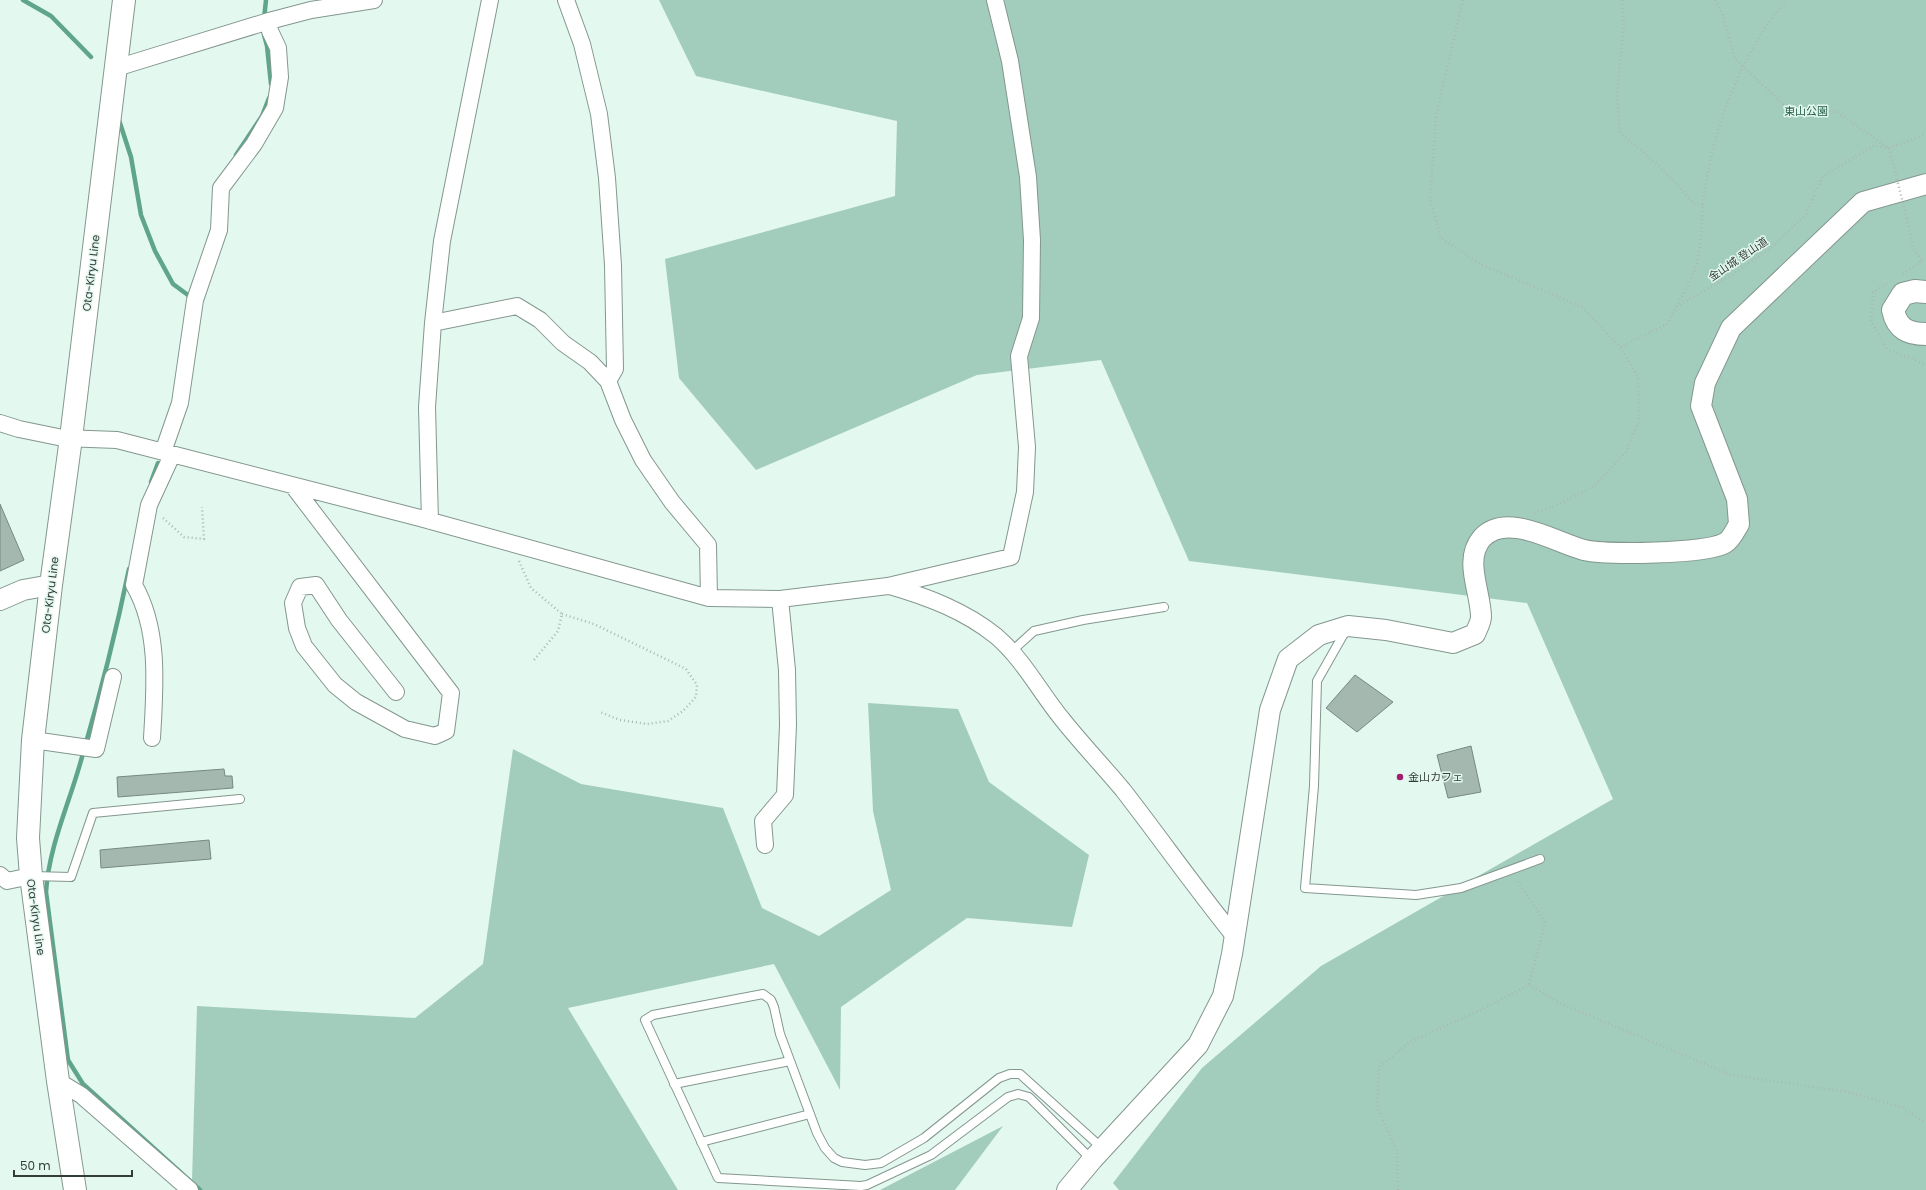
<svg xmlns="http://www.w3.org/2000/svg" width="1926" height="1190" font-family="Poppins,'Noto Sans JP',sans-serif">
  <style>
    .green { fill: #a2cdbc }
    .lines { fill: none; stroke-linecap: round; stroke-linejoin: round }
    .stream { stroke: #5ea58c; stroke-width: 4.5 }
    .building { fill: #a4b8b0; stroke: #778982 }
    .service-casing { stroke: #84978f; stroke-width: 10 }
    .minor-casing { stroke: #84978f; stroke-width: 18 }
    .tertiary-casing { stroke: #84978f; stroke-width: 22 }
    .secondary-casing { stroke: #84978f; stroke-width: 24 }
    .path { stroke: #a9b9b2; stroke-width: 2.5; stroke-dasharray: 1 3; stroke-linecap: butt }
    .service { stroke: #fff; stroke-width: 8 }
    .minor { stroke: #fff; stroke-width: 16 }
    .tertiary { stroke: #fff; stroke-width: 20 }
    .secondary { stroke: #fff; stroke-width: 22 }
    .path-bridge { stroke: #a9b9b2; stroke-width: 2.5; stroke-dasharray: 1 3; stroke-linecap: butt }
    .poi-dot { fill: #a21f6e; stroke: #e3f8ef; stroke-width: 1.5 }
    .labels { text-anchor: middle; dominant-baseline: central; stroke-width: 3; stroke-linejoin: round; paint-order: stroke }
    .park-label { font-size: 11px; fill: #255d4b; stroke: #e3f8ef }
    .street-label { font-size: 11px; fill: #343c38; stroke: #e3f8ef }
    .poi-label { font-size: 11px; fill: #343c38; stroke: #e3f8ef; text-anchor: start }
  </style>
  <rect width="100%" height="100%" fill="#e3f8ef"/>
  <path class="green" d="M659 0H1926V1190H1119L1113 1183 1202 1068 1321 966 1613 799 1527 603 1189 561 1101 360 977 375 756 470 679 378 665 259 895 196 897 121 696 76Z
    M868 703 958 709 989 782 1089 855 1072 927 967 918 841 1007 840 1090 774 964 568 1008 678 1190H200L192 1181 197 1006 415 1018 483 964 513 749 581 784 723 808 762 908 819 936 891 890 873 811Z
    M1003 1126 955 1190H880Z"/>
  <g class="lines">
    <path class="stream" d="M23 0 51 16 91 57
      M264 19 266 0
      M264 35 267 46 271 84
      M118 117 131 157 141 215 155 251 173 284 192 298
      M236 155 262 116 269 98
      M151 482 158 463
      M129 569C116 632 100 695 82 757 70 802 49 845 46 892L68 1060 83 1084 200 1190"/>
  </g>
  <path class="building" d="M0 504 24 560 0 571Z
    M1355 675 1393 702 1357 732 1326 708Z
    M1471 746 1481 792 1448 798 1437 755Z
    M224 769 225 776H232L233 788 118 797 117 777Z
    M209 840 211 859 101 868 100 850Z"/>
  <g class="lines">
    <g class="service-casing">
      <path id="service" d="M1346 630 1317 681 1314 786 1305 888 1416 895 1461 888 1540 859
        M1012 651 1034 631 1083 620 1164 607
        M32 876 71 877 93 813 240 799
        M674 1084 790 1061
        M701 1142 810 1114
        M1092 1160 1029 1097 1018 1094 1008 1097 931 1155 867 1185 861 1186 718 1178 645 1020 653 1015 763 994 771 1000 774 1007 780 1034 817 1133 825 1148 834 1158 842 1162 865 1165 881 1163 924 1138 999 1078 1010 1074H1020L1102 1148"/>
    </g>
    <g class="minor-casing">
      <path id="minor" d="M566 0 582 44 599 114 607 178 613 265 615 369 608 381 623 420 643 460 672 502 708 545 709 598
        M116 68 269 21 311 10 374 0
        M433 323 517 306 540 320 563 343 590 362 608 381
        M0 423 19 429 63 438 117 440 420 518 709 598 780 599 888 586 1011 557 1025 492 1027 447 1019 356 1031 318 1032 240 1028 177 1010 61 995 0
        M163 452 180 403 195 300 219 230 221 188 254 144 275 108 280 77 278 48 270 31 269 21
        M293 486 451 693 446 731 435 736 405 729 356 702 335 685 304 646 297 628 293 603 300 587 316 585 339 620 396 692
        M430 521 427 407 433 323 442 241 490 0
        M890 586C928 597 965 611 996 636 1023 659 1040 692 1062 719 1081 743 1103 766 1123 790 1161 839 1196 889 1235 937
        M152 738C155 687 160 630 134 585L149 505 172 455
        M33 740 96 749 113 677
        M765 845 763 821 785 795 788 725 787 670 780 599
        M0 875 7 881 31 876
        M58 1081 81 1095 190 1190"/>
    </g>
    <g class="tertiary-casing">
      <path id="tertiary" d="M0 600 23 590 51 585
        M1067 1190 1092 1160 1198 1045 1223 996 1232 954 1270 710 1288 659 1319 635 1348 626 1386 630 1453 643 1475 634C1477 629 1481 622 1481 617 1481 592 1463 560 1482 538 1507 511 1556 543 1584 550 1607 555 1706 554 1725 543 1731 540 1736 529 1739 524L1737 499 1701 406 1705 383 1731 328 1863 202 1926 184"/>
    </g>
    <g class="secondary-casing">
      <path id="secondary" d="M1926 292 1915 291 1903 294 1893 310C1897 329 1908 334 1926 334
        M75 1190 58 1081 31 876 28 838 33 740 51 585 71 438 124 0"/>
    </g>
    <path class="path" d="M1463 0 1436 116 1430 199 1441 238 1480 264 1582 307 1620 347 1638 376 1639 420 1626 452 1594 486 1555 506 1534 513
      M1622 0 1624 23 1617 93 1620 133C1650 156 1669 175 1694 204L1704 205
      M1715 0 1722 13 1735 59 1785 106 1837 112 1888 148
      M1903 274 1922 261 1913 248 1907 219
      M1887 284 1873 292 1871 321 1887 349 1926 365
      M1676 307C1682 295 1691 282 1695 269 1704 242 1700 215 1705 188 1716 120 1742 53 1786 0
      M1620 347 1667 324 1676 307 1730 276 1770 249 1806 214 1823 176 1873 146 1889 148 1926 134
      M163 518 184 537 204 539 202 507
      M519 561 531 588 562 614 558 631 534 660
      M562 614 594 624 686 669 697 685 696 697 683 711 668 721 647 724 620 720 600 712
      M1529 985 1564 1005 1731 1075 1848 1092 1901 1107 1926 1123
      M1398 1190 1397 1151 1377 1107 1379 1067 1410 1042 1481 1010 1529 985 1545 922 1516 879"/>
    <use href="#service" class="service"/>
    <use href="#minor" class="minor"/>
    <use href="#tertiary" class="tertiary"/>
    <use href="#secondary" class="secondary"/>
    <path class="path-bridge" d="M1889 148 1907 219"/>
  </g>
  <circle class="poi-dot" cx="1400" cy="777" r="4"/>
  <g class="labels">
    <g class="park-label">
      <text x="1806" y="111">東山公園</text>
    </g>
    <g class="street-label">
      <text transform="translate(1738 259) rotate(-34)">金山城 登山道</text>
      <text transform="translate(91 273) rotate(-83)">Ota-Kiryu Line</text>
      <text transform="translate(50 595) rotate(-83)">Ota-Kiryu Line</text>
      <text transform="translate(36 917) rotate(82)">Ota-Kiryu Line</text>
    </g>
    <g class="poi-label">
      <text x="1408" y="777">金山カフェ</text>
    </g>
  </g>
  <path d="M14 1170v6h118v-6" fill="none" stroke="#343c38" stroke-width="2"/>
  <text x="20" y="1170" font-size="12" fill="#343c38" stroke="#e3f8ef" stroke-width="3" paint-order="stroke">50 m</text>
</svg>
